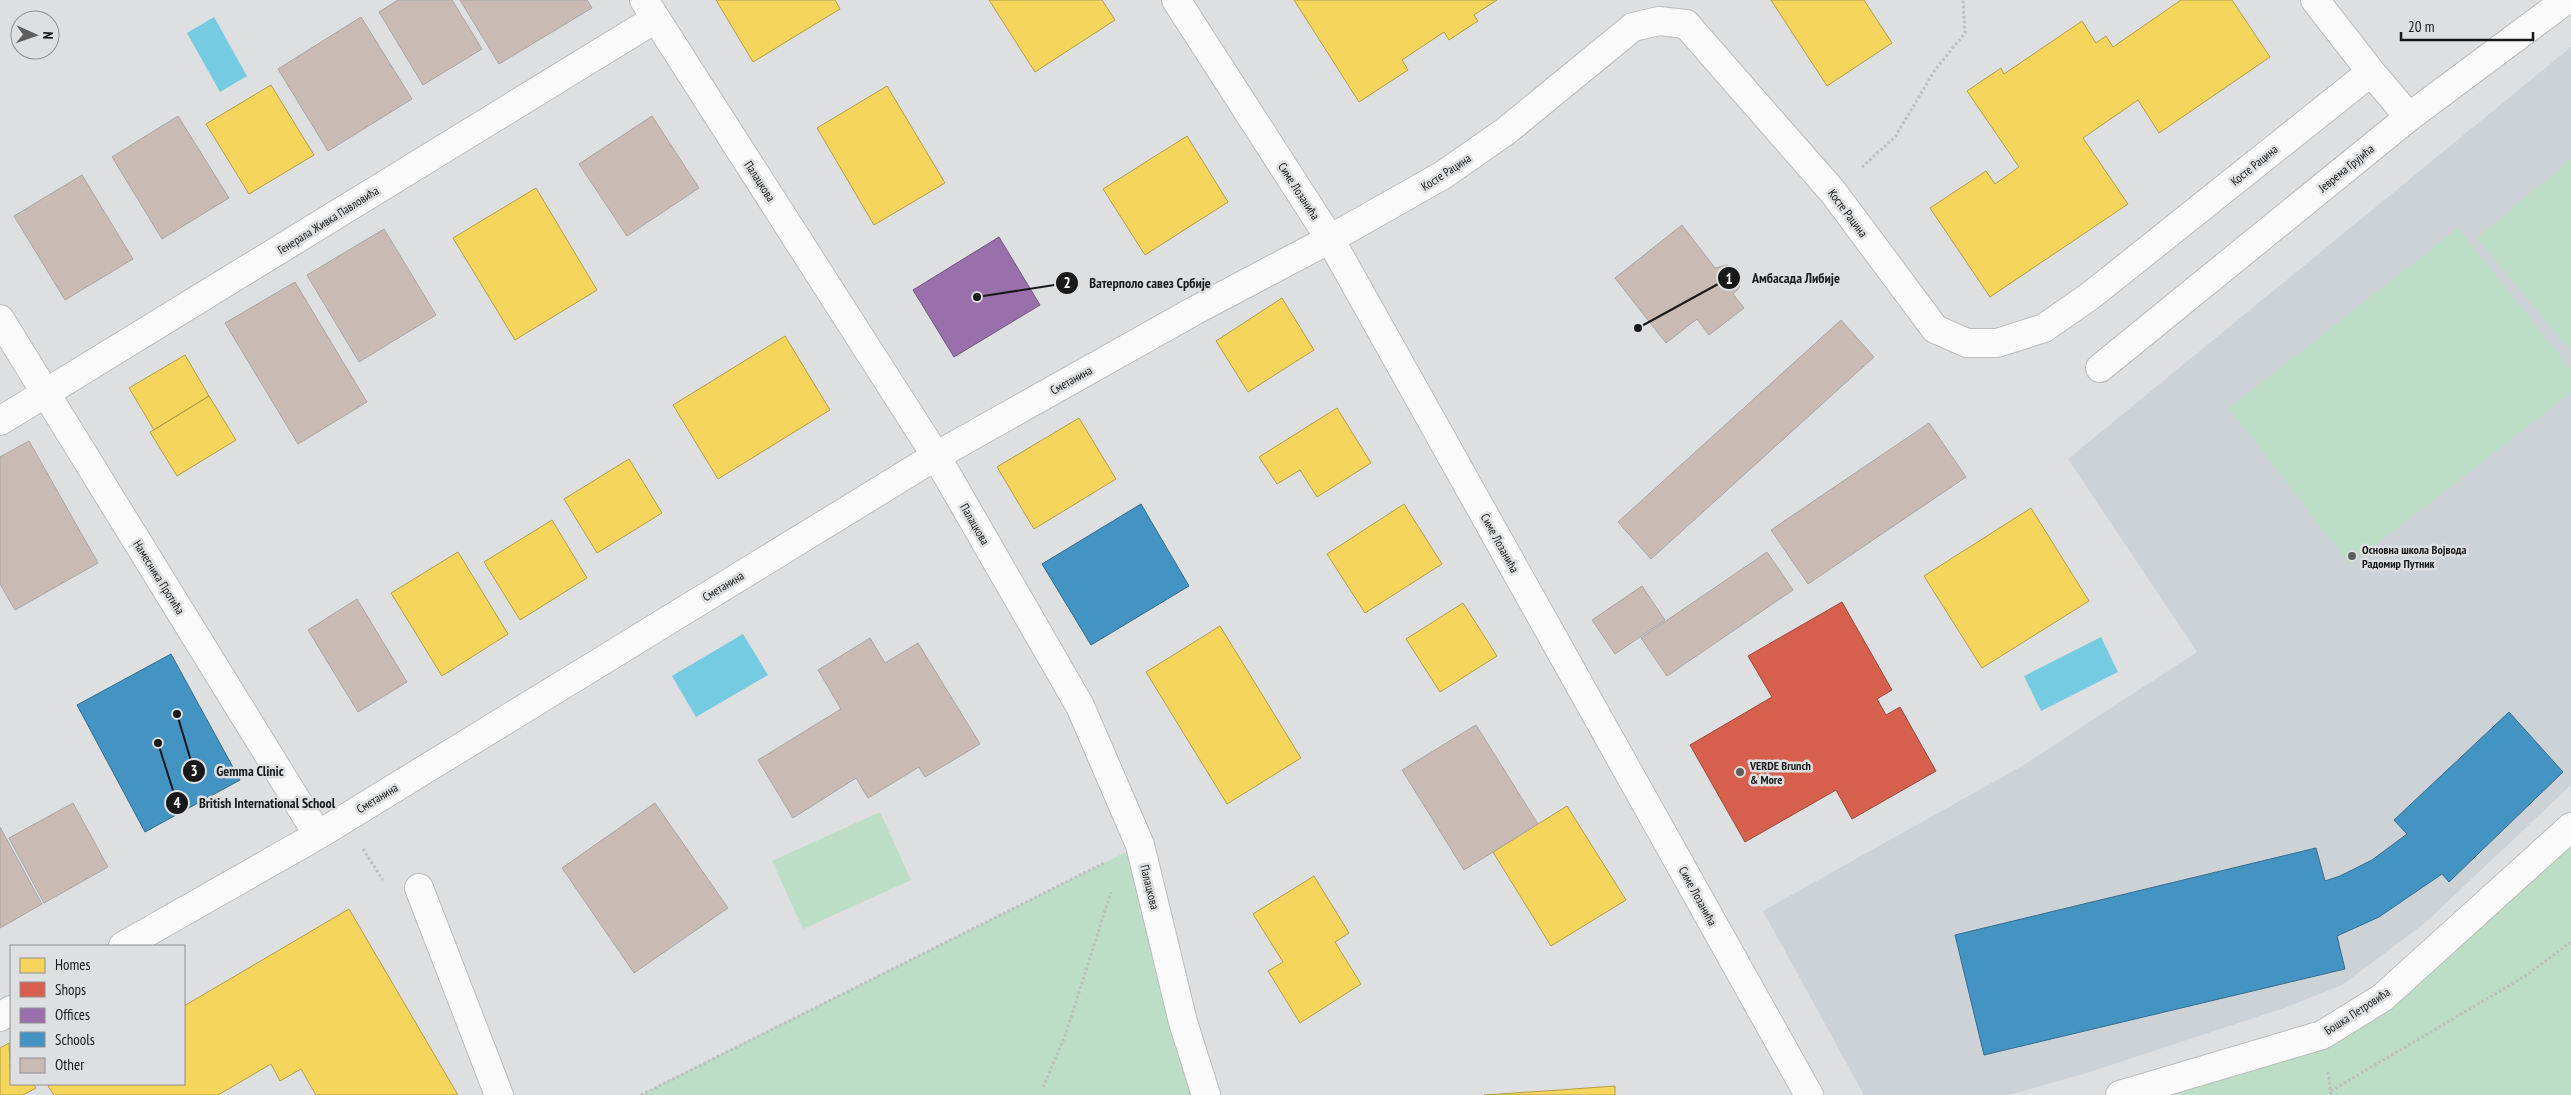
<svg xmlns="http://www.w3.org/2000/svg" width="2571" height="1095" font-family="'PT Sans Narrow',sans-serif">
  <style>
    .built { fill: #cdd2d7 }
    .green { fill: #bcdec6 }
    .water { fill: #75cbe2 }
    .homes { fill: #f6d55c; stroke: #b49d48 }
    .shops { fill: #d6604d; stroke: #9d4b3e }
    .offices { fill: #9970ab; stroke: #735680 }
    .schools { fill: #4393c3; stroke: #366e90 }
    .building { fill: #cabab4; stroke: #a6a6a6 }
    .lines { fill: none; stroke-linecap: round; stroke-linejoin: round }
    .minor-casing { stroke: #bbbcbd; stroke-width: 30 }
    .path { stroke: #bebebe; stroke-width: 3; stroke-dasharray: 2.5 2.5; stroke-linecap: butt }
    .minor { stroke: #fafafa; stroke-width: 28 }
    .poi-dot { fill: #5e5e5f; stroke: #dddfe1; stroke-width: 2 }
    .labels { text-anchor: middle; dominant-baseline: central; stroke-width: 5; stroke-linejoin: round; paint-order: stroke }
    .street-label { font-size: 12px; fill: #19191a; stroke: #dddfe1 }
    .poi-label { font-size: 12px; font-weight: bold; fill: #19191a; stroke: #dddfe1; text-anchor: start }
    .leader { fill: none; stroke: #19191a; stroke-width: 2 }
    .callout-dot { fill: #19191a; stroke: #dddfe1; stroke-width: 2 }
    .mark-label { font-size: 15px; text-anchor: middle; font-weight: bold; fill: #fff }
    .callout-label { font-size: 14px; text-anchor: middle; font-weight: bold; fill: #19191a; stroke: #dddfe1; stroke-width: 5; stroke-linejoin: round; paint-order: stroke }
  </style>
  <rect width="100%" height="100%" fill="#dedfe0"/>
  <path class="built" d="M2571 47V785L2426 922 2342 985 2284 1008 2080 1075 2008 1095H1864L1763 911 2022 766 2197 652 2068 459Z"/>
  <path class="green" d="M2571 159V351L2477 238Z
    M2458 228 2571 370V393L2350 565 2229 408Z
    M880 812 911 880 803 929 772 861Z
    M2571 827V1095H2120L2322 1035Z
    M1140 845 1206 1095H641L677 1076Z"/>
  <path class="water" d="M214 17 247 76 220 92 187 33Z
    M743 634 768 675 696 717 672 676Z
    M2101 637 2118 672 2041 711 2024 676Z"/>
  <path class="homes" d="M716 0H835L840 9 753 62Z
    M989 0H1102L1115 20 1035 72Z
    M1294 0H1497L1474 15 1478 21 1449 40 1444 32 1402 60 1408 70 1359 102Z
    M1771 0H1864L1892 43 1827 86Z
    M2181 0H2232L2270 57 2159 133 2138 100 2083 138 2128 204 1990 297 1930 208 1986 171 1995 184 2019 167 1967 91 2001 68 2004 74 2082 21 2096 43 2106 36 2113 47Z
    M271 85 314 155 249 194 206 124Z
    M887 86 945 183 874 225 817 128Z
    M1187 136 1228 202 1145 255 1103 189Z
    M536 188 597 290 515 340 453 238Z
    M1282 298 1314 350 1248 392 1216 341Z
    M785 336 830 410 718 479 673 405Z
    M185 355 209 396 154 430 129 388Z
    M209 396 236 440 177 476 150 432Z
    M1337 408 1371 463 1317 497 1300 470 1277 484 1259 457Z
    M1079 418 1116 479 1034 529 997 467Z
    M629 459 662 513 597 553 564 499Z
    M1404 504 1442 564 1365 613 1327 554Z
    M2031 508 2089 601 1982 668 1924 576Z
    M552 520 587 578 520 620 484 562Z
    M458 552 508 634 442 676 391 593Z
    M1463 603 1497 656 1440 692 1406 639Z
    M1220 626 1301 758 1227 804 1146 672Z
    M1567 806 1626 900 1551 946 1493 852Z
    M1314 876 1349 933 1335 942 1361 984 1300 1023 1268 971 1283 962 1253 914Z
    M349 909 458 1095H316L301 1069 280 1081 271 1064 218 1095H54L48 1086 51 1084H184V1006Z
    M9 1043 11 1084H33L36 1088 23 1095H0V1048Z
    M1615 1086V1095H1484L1545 1091Z"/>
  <path class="shops" d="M1842 602 1892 690 1877 699 1886 715 1900 707 1936 771 1852 819 1836 790 1745 842 1690 745 1772 697 1748 656Z"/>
  <path class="offices" d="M999 237 1040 305 954 357 913 290Z"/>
  <path class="schools" d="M1141 504 1189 586 1091 645 1042 564Z
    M171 654 240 780 145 832 77 705Z
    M2509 712 2563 772 2449 882 2442 874 2379 917 2337 936 2345 969 1984 1055 1955 935 2316 848 2325 881 2340 876 2372 860 2407 834 2394 820Z"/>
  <path class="building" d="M398 0H452L482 49 423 85 379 12Z
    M460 0H587L592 8 499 64Z
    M361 17 412 99 328 151 278 69Z
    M178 116 229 198 162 239 112 157Z
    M652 116 699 188 627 236 579 164Z
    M82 175 133 259 65 300 14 216Z
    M1682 225 1715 268 1727 265 1738 272 1741 280 1739 288 1733 294 1744 308 1709 335 1697 319 1666 343 1615 278Z
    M384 229 436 315 359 362 307 275Z
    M295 282 367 402 298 444 225 323Z
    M1841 320 1874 357 1651 559 1618 522Z
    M1929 423 1966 477 1808 584 1771 530Z
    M29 441 98 563 15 610 0 584V457Z
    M1767 552 1793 590 1667 676 1641 638Z
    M1642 586 1665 620 1615 654 1592 620Z
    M357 599 407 682 358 712 308 630Z
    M870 638 885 663 918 643 980 744 925 777 919 767 868 798 856 778 793 818 758 760 841 709 818 670Z
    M1476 725 1538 824 1464 870 1402 770Z
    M73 803 108 867 44 903 9 838Z
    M655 803 728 908 634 973 562 868Z
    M0 827 42 904 0 928Z"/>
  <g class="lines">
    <g class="minor-casing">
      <path id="minor" d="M644 0 936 456 1080 706 1140 845 1183 1022 1206 1095
        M1176 0 1330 239 1809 1095
        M2315 0 2371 72 2409 117
        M0 319 318 835
        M2100 368 2409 117 2566 0
        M0 421 655 19
        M419 888 499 1095
        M123 946 318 835 936 456 1194 311 1330 239 1443 175 1506 131 1633 27 1659 21 1686 24 1833 192 1935 329 1967 343H1997L2044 328 2090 296 2371 72
        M0 1017 11 1010
        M2120 1095 2322 1035 2382 998 2571 827"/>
    </g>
    <path class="path" d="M1862 167 1895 137 1935 70 1965 33 1963 0
      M363 849 383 880
      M2328 1072 2331 1095
      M1043 1087 1065 1036 1111 892
      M2331 1091 2527 975 2571 942
      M641 1095 1106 862"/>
    <use href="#minor" class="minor"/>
  </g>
  <g class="poi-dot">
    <circle cx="2352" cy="556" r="5"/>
    <circle cx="1740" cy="772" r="5"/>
  </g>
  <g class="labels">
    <g class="street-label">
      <text transform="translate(2254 165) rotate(-39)">Косте Рацина</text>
      <text transform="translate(2346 168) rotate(-39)">Јеврема Грујића</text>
      <text transform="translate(1446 172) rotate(-33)">Косте Рацина</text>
      <text transform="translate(760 181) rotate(57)">Палацкова</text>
      <text transform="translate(1299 191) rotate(57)">Симе Лозанића</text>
      <text transform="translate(1848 213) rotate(53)">Косте Рацина</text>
      <text transform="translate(328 220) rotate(-32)">Генерала Живка Павловића</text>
      <text transform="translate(1071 380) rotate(-29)">Сметанина</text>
      <text transform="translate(975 524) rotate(60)">Палацкова</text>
      <text transform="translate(1500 543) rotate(61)">Симе Лозанића</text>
      <text transform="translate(159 577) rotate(58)">Намесника Протића</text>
      <text transform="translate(723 586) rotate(-31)">Сметанина</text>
      <text transform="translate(377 798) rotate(-31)">Сметанина</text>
      <text transform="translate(1150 887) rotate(76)">Палацкова</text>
      <text transform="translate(1698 896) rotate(61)">Симе Лозанића</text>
      <text transform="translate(2357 1011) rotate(-33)">Бошка Петровића</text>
    </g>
    <g class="poi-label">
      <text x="2362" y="549">Основна школа Војвода<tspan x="2362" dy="14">Радомир Путник</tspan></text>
      <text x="1750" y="765">VERDE Brunch<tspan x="1750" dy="14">&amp; More</tspan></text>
    </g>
  </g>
  <path class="leader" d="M1638 328L1729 278M977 297L1067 283M177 714L194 771M158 743L177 803"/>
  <g class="callout-dot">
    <circle cx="1638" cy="328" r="5"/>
    <circle cx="977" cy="297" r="5"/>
    <circle cx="177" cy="714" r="5"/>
    <circle cx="158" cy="743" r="5"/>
    <circle cx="1729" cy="278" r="12"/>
    <circle cx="1067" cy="283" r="12"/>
    <circle cx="194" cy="771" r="12"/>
    <circle cx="177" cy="803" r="12"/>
  </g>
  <g class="mark-label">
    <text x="1729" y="284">1</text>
    <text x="1067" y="288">2</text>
    <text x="194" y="776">3</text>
    <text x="177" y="808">4</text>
  </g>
  <g class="callout-label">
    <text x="1796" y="283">Амбасада Либије</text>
    <text x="1150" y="288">Ватерполо савез Србије</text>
    <text x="250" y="776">Gemma Clinic</text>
    <text x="267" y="808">British International School</text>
  </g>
  <rect x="10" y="945" width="175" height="140" fill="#dddfe1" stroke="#8f9091"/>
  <rect x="20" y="958" width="25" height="15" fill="#f6d55c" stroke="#8f9091"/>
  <text x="55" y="970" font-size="15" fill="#19191a">Homes</text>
  <rect x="20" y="982" width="25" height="15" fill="#d6604d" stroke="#8f9091"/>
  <text x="55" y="995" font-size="15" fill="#19191a">Shops</text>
  <rect x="20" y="1008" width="25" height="15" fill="#9970ab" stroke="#8f9091"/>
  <text x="55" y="1020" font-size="15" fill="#19191a">Offices</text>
  <rect x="20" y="1032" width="25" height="15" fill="#4393c3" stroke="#8f9091"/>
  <text x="55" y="1045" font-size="15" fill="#19191a">Schools</text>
  <rect x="20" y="1058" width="25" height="15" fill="#cabab4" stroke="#8f9091"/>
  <text x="55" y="1070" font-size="15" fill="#19191a">Other</text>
  <g transform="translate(35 35) rotate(92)"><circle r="24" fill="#dddfe1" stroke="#8f9091"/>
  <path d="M0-4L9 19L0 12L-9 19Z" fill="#5e5e5f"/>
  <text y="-8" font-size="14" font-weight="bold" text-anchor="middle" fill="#19191a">N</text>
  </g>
  <path d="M2401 32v8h132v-8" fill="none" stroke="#19191a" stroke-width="2.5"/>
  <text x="2408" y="32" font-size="15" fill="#19191a" stroke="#dddfe1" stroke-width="4" paint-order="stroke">20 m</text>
</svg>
